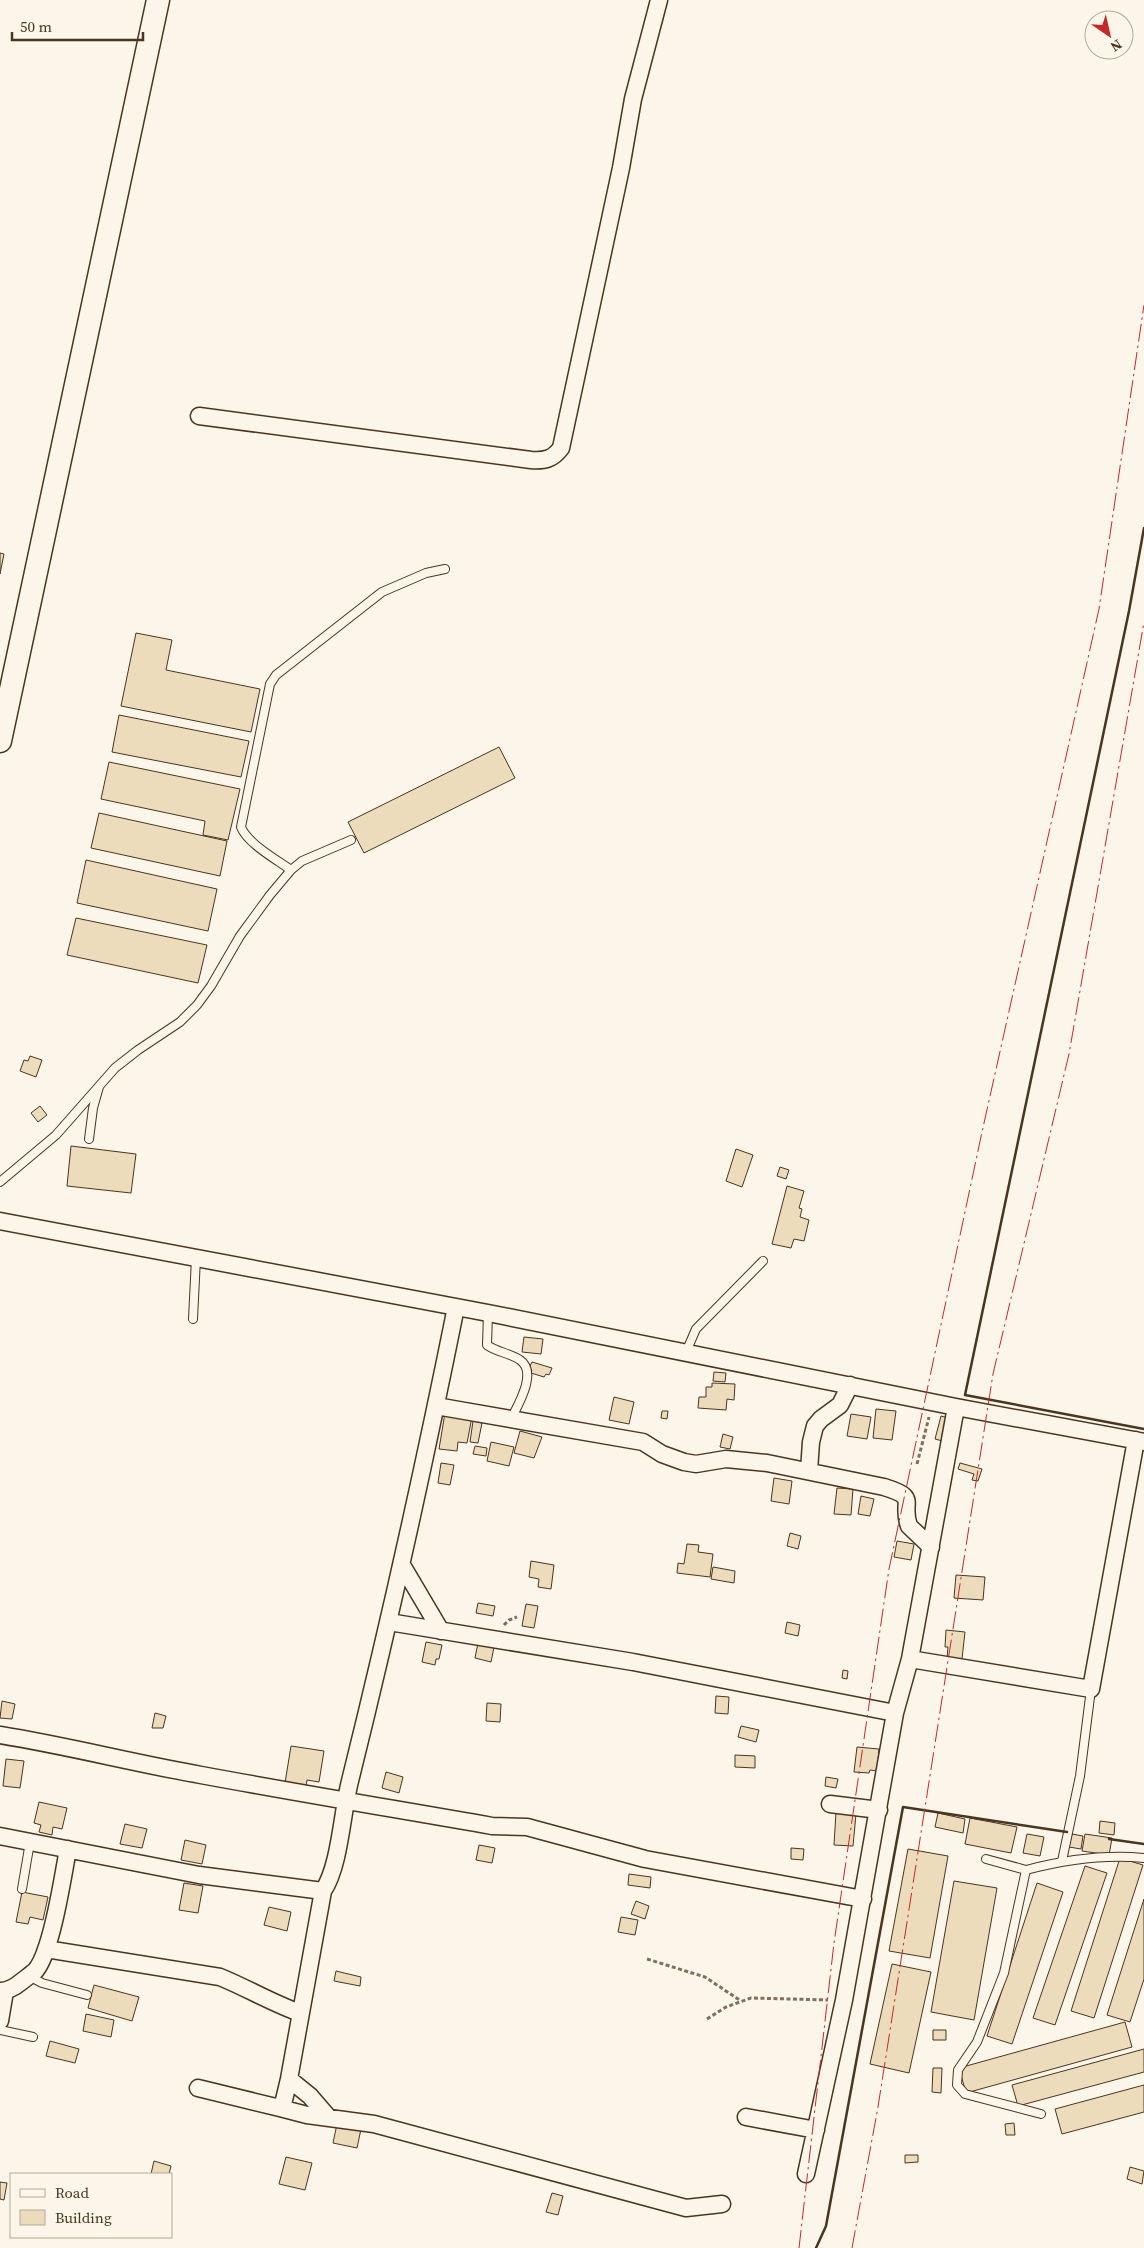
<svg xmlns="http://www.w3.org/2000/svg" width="1144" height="2248" font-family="'Source Serif 4',serif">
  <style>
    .building { fill: #ecdcbc; stroke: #4a3520 }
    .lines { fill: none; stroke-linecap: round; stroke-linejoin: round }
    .lane-casing { stroke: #4a3520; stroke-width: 10 }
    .street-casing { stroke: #4a3520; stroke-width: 19 }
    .secondary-casing { stroke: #4a3520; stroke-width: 25 }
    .path { stroke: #7f6f5c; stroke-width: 3; stroke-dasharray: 4 2.5; stroke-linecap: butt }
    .lane { stroke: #fbf6e9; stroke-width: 8 }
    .street { stroke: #fbf6e9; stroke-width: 16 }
    .secondary { stroke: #fbf6e9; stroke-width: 22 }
    .wall { stroke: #4a3520; stroke-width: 2.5 }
    .power { stroke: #c62828; stroke-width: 1; stroke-dasharray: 18 4 2.5 4; stroke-linecap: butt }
  </style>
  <rect width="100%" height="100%" fill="#fbf6e9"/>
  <path class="building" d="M0 553 4 554 0 574Z
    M136 633 172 640 166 670 260 689 251 732 121 706Z
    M119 715 249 741 241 777 112 752Z
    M499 747 515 778 364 853 348 822Z
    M109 762 240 789 228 840 203 835 205 821 101 799Z
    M99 813 227 841 220 876 91 848Z
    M86 860 217 889 208 931 77 903Z
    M76 918 207 945 198 983 67 955Z
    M30 1056 42 1060 36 1077 20 1071 24 1060 28 1061Z
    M40 1106 47 1115 38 1122 31 1113Z
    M71 1146 136 1154 131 1193 67 1186Z
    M736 1149 753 1155 742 1187 726 1181Z
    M780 1167 789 1170 786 1179 777 1176Z
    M787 1186 804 1191 799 1208 802 1209 800 1217 809 1220 804 1241 794 1239 791 1248 772 1244Z
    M524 1337 543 1339 541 1354 522 1352Z
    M532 1362 552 1368 549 1375 546 1374 544 1377 531 1373 532 1370 529 1368Z
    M714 1372 726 1373 725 1382 713 1381Z
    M712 1383 735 1384 734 1400 727 1399 726 1410 698 1408 699 1397H706V1387H712Z
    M614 1397 634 1402 629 1424 609 1420Z
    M876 1409 896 1411 892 1440 873 1438Z
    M662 1411H668L667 1419 661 1418Z
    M445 1413 472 1417 467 1443 458 1442 457 1451 439 1449Z
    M851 1414 871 1417 867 1439 847 1436Z
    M941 1416 952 1419 946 1442 935 1439Z
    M473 1421 482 1423 478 1443 470 1442Z
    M520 1431 542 1437 534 1458 514 1453Z
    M723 1434 733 1437 730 1449 720 1447Z
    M491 1442 514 1447 509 1466 487 1461Z
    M475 1446 487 1448 486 1456 473 1454Z
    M441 1463 454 1465 450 1485 438 1483Z
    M960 1463 982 1469 978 1481 972 1480 974 1474 958 1469Z
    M774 1478 792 1481 789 1504 771 1501Z
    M837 1488 853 1489 851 1515 834 1514Z
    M861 1496 874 1499 870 1516 858 1514Z
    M790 1533 801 1536 798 1549 787 1546Z
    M897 1541 914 1544 911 1560 894 1557Z
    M687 1544 699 1545 698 1552 713 1554 710 1577 677 1573 678 1563 684 1564Z
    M531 1561 554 1565 551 1589 538 1587 539 1579 529 1577Z
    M713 1567 735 1571 734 1583 711 1579Z
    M956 1575 985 1577 983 1600 954 1598Z
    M478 1603 495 1606 493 1616 476 1613Z
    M526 1604 538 1606 534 1628 522 1626Z
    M787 1622 800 1625 798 1636 785 1633Z
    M946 1630 965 1632 962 1659 947 1658 948 1647H945Z
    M426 1642 442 1645 439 1659H436L435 1665 422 1662Z
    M478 1643 494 1647 491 1662 475 1658Z
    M843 1670 848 1671 847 1679 842 1678Z
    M716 1696 729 1697 728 1714 715 1713Z
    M2 1701 15 1704 12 1719 0 1718Z
    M487 1703 501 1704 500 1722 486 1721Z
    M155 1713 166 1716 163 1728H152Z
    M741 1726 759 1730 756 1742 738 1737Z
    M291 1746 324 1751 319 1782 307 1780 306 1786 285 1783Z
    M857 1747 879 1749 877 1771 870 1770 869 1773 854 1772Z
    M735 1755 755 1756V1768L735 1767Z
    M6 1759 24 1761 20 1788 3 1786Z
    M386 1772 403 1777 399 1793 382 1788Z
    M826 1777 838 1779 836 1788 825 1786Z
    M39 1802 67 1808 62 1829 53 1827 52 1835 39 1832 41 1825 34 1823Z
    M836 1812 856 1814 853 1846 834 1845Z
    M938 1813 965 1819 963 1833 935 1827Z
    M970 1818 1017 1827 1011 1853 965 1844Z
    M1100 1821 1115 1823 1114 1835 1099 1833Z
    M125 1824 147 1829 142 1848 120 1844Z
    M1027 1834 1044 1837 1040 1856 1023 1853Z
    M1072 1834 1083 1836 1081 1849 1069 1847Z
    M1085 1834 1112 1838 1109 1855 1082 1851Z
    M185 1840 206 1845 202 1864 181 1860Z
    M479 1845 495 1848 492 1863 476 1860Z
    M791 1848 804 1849 803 1860 791 1859Z
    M908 1849 948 1856 930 1958 889 1951Z
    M1120 1858 1143 1865 1094 2018 1071 2011Z
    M1085 1866 1107 1873 1055 2025 1033 2018Z
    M629 1874 651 1877 650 1888 628 1885Z
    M954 1881 997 1888 974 2020 931 2012Z
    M184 1883 203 1886 198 1913 179 1910Z
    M1037 1883 1063 1892 1012 2044 987 2036Z
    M22 1892 48 1897 43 1920 30 1917 28 1924 16 1922Z
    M1144 1899V1979L1130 2022 1107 2015Z
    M636 1901 649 1906 645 1919 631 1914Z
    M269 1907 291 1912 287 1931 264 1925Z
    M621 1917 638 1920 635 1935 618 1932Z
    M892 1964 931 1972 909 2073 870 2064Z
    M336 1971 361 1977 360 1986 334 1981Z
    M94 1985 139 1997 132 2021 88 2008Z
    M86 2014 114 2020 111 2037 83 2031Z
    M1125 2022 1132 2047 966 2093 959 2068Z
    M933 2030H946V2040H933Z
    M50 2041 79 2049 75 2063 46 2056Z
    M1144 2049V2072L1018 2106 1012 2085Z
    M933 2068H942L941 2093 932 2092Z
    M1144 2085V2112L1062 2134 1055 2109Z
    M1014 2123 1015 2135H1006L1005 2124Z
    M337 2124 361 2129 357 2148 333 2143Z
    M905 2155H918V2162L905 2163Z
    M286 2157 312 2163 305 2190 279 2184Z
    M154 2161 171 2166 169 2174H151Z
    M1130 2167 1144 2171 1142 2184 1127 2179Z
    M0 2182 7 2183 4 2200 0 2199Z
    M552 2193 563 2196 558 2215 546 2212Z"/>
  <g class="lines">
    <g class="lane-casing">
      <path id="lane" d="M291 870C277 860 247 843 241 827L270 684 276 675 382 592 426 573 445 569
        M89 1139 93 1108 99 1087
        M0 1182 56 1135 115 1068 138 1050 180 1022 197 1005 211 986 240 936 270 895 291 870 302 861 351 840
        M488 1313 487 1345C496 1352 510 1353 520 1360 538 1372 518 1405 511 1419
        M193 1319 196 1258
        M686 1352 696 1329 763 1261
        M986 1859 1026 1870
        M1062 1861 1080 1776 1091 1689
        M22 1889 30 1842
        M29 1976 42 1983 87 1995
        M0 2030 33 2037
        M1041 2114 965 2094 957 2085 958 2070 977 2042 1004 1973 1026 1870C1064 1860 1104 1854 1144 1858"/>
    </g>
    <g class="street-casing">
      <path id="street" d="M199 416 531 460C545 461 553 459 561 448L621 168 633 99 659 0
        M0 1221 488 1313 956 1407 1144 1442
        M436 1406 643 1442 662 1454 684 1462 696 1464 726 1459 767 1463 884 1487C920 1498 900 1501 909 1526L931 1547
        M956 1407 910 1659 1091 1689 1136 1440
        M809 1471 811 1442 815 1426 821 1419 840 1405 850 1385
        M402 1565 441 1631
        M389 1622 633 1662 895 1713 910 1659
        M0 1735C68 1746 133 1763 201 1775 298 1793 395 1809 492 1826L527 1827 645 1859 863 1899
        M830 1804 879 1810
        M0 1836 199 1875 323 1891C340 1866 342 1812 350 1781 389 1624 424 1466 456 1307
        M46 1949 220 1977C247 1988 272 2003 300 2013
        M0 1991C8 1991 15 1987 21 1982 26 1978 32 1974 36 1970 52 1950 63 1876 68 1849
        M0 2021 5 1991
        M289 2079 310 2096 329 2118
        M198 2088 280 2108 284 2100 289 2079 323 1891
        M280 2108 307 2115 374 2124 686 2208 722 2204
        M746 2117 816 2130
        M806 2174 844 2000 895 1713"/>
    </g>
    <g class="secondary-casing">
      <path id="secondary" d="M0 741 158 0"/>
    </g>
    <path class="path" d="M917 1464 929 1417
      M504 1625 509 1620 517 1617
      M647 1959 705 1977 741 2001
      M707 2019 726 2007 751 1998 828 2000"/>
    <use href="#lane" class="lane"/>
    <use href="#street" class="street"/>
    <use href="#secondary" class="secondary"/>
    <path class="wall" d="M1144 528 1129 611 965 1395 1144 1429
      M1109 1839 1144 1844
      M816 2248 826 2226 903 1807 1067 1832"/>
    <path class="power" d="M799 2248 834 1943 889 1569 982 1132 1099 609 1144 305
      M852 2248 878 2107 993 1374 1069 1054 1144 622"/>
  </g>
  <rect x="10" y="2173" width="162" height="65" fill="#fbf6e9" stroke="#b4a999"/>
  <rect x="20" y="2189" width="25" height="8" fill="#fbf6e9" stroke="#b4a999"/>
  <text x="55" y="2198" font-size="15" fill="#4a3520">Road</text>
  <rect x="20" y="2210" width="25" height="15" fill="#ecdcbc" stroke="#b4a999"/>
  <text x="55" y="2223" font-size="15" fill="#4a3520">Building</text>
  <g transform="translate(1109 35) rotate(146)"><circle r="24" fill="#fbf6e9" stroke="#b4a999"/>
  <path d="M0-4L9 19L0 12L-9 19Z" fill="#c62828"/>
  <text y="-8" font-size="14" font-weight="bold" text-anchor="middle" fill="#4a3520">N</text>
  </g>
  <path d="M12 32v8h131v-8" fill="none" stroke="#4a3520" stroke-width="2.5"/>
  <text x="20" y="32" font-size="15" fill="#4a3520" stroke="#fbf6e9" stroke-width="4" paint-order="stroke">50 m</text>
</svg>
